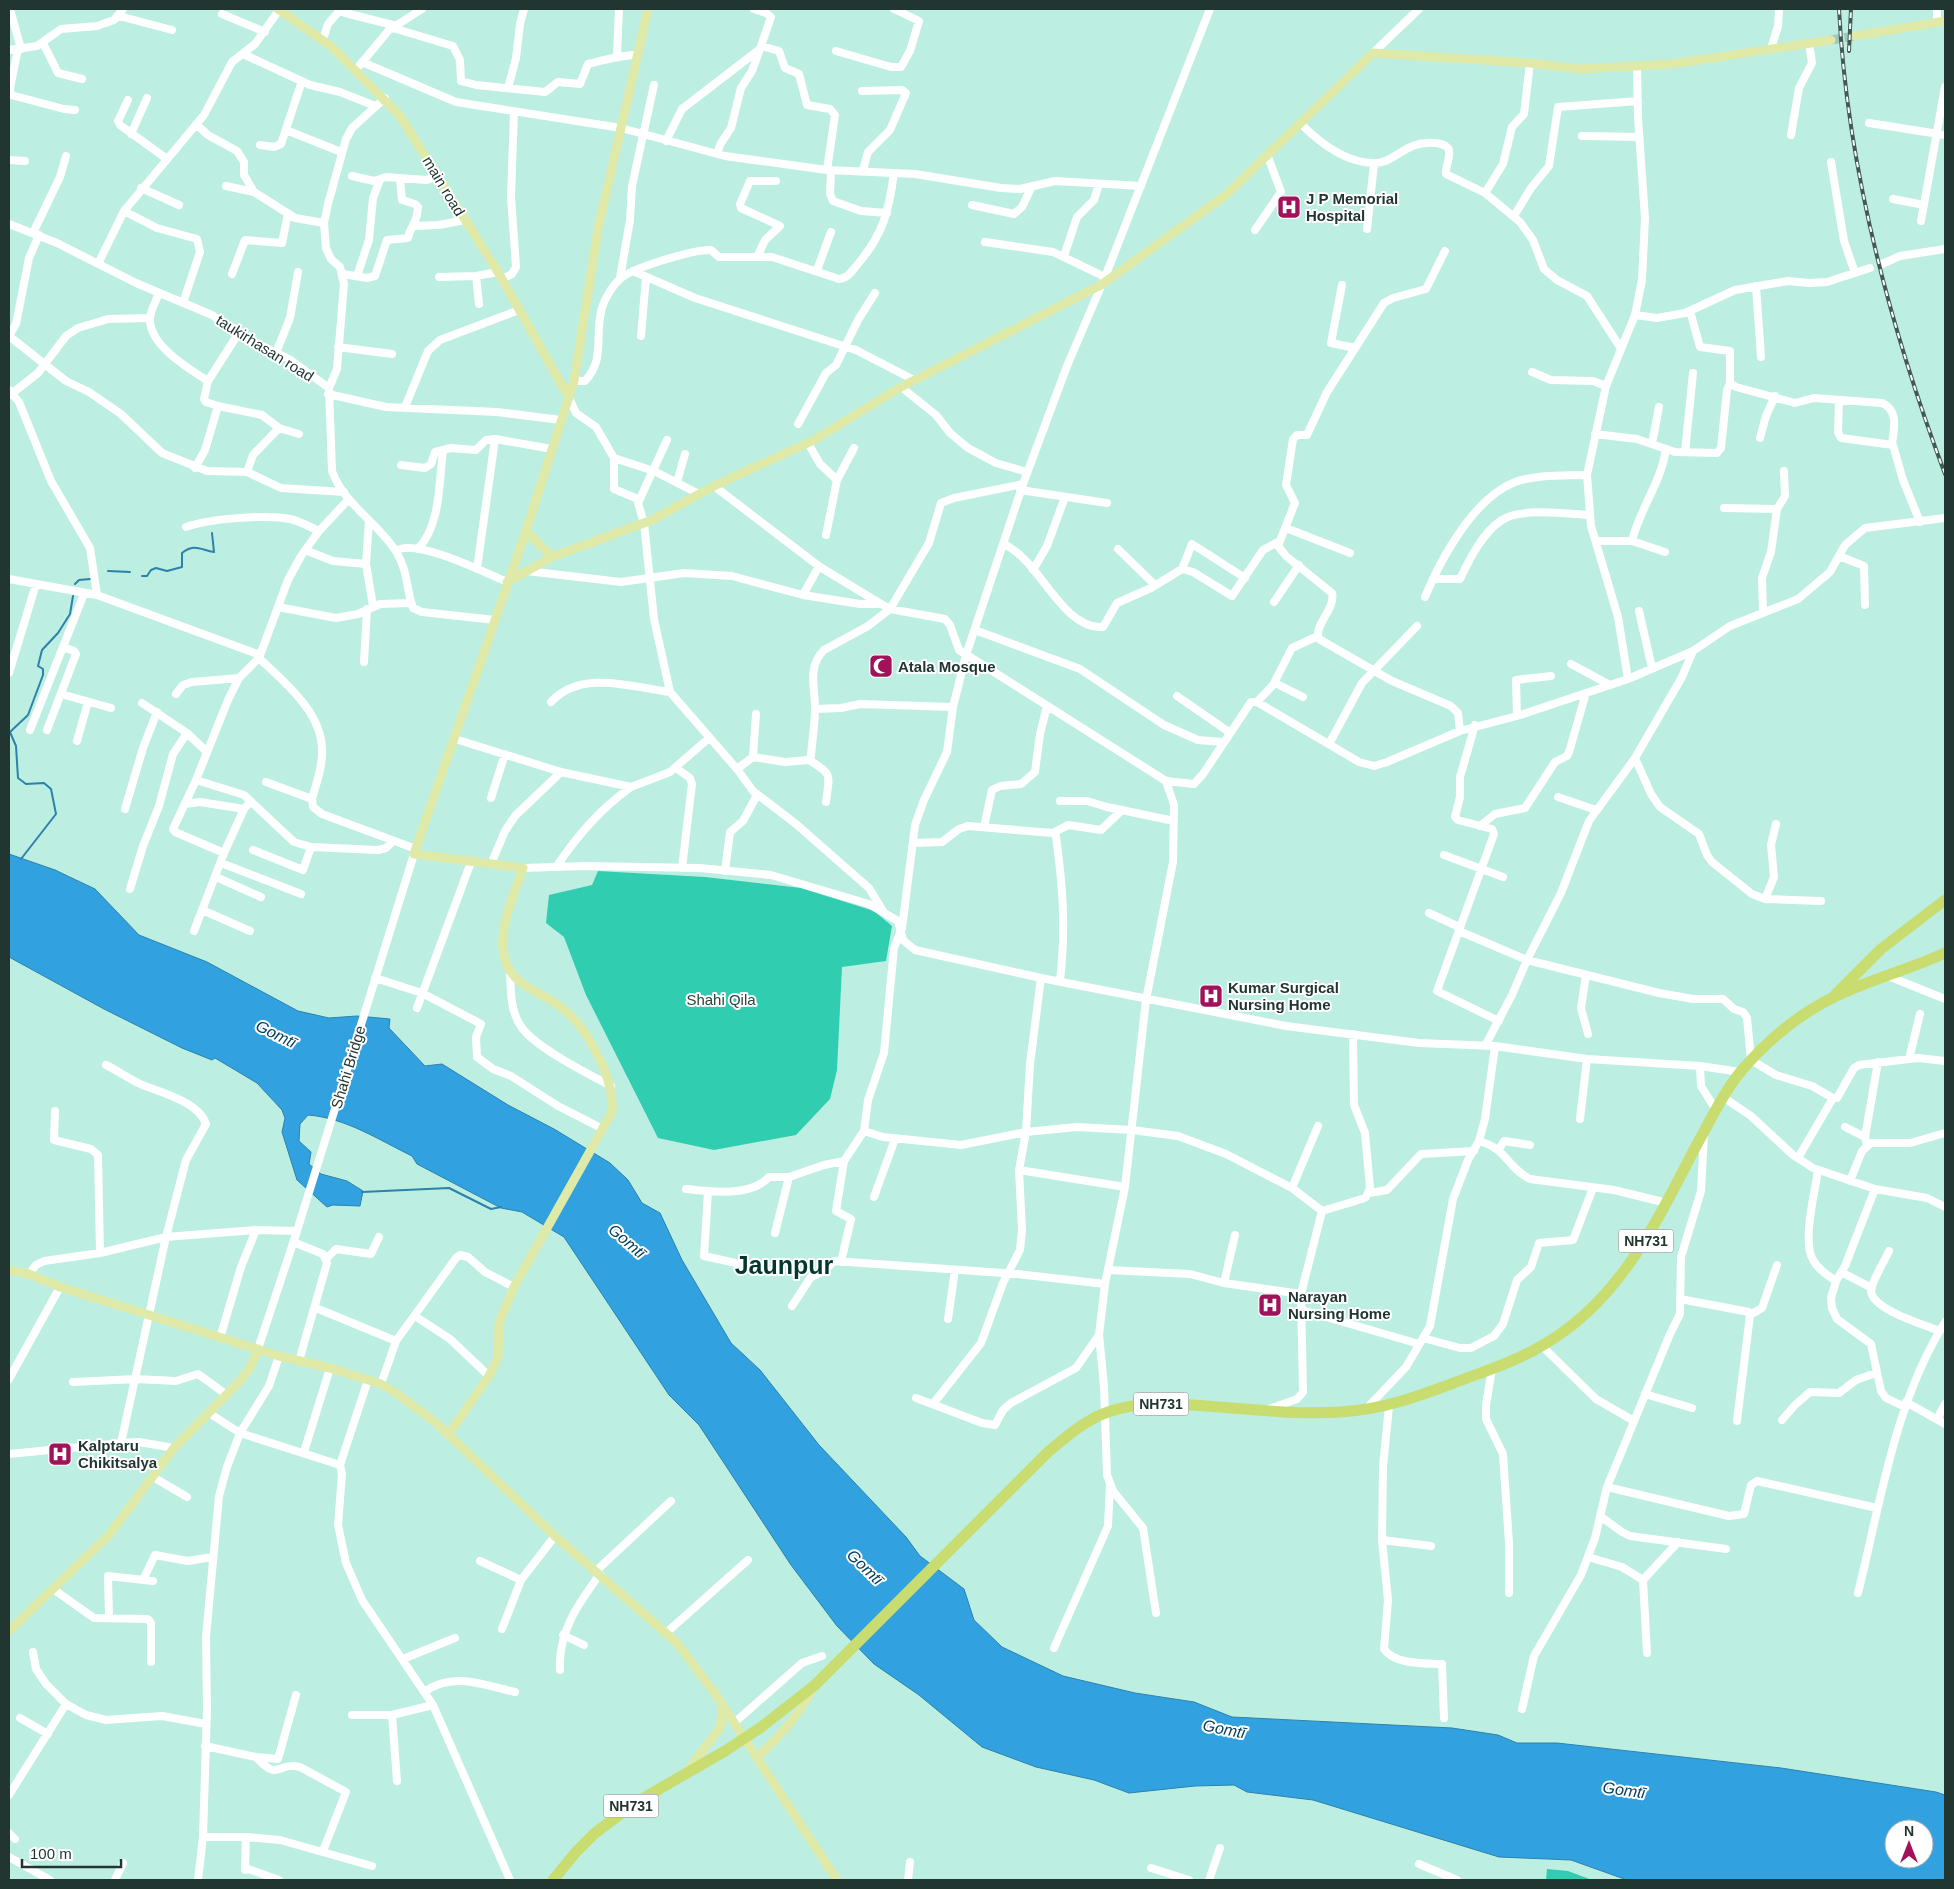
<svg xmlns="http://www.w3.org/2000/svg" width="1954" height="1889" font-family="Arial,sans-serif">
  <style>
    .green { fill: #31cdb1 }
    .water { fill: #31a2df; stroke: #2c82ab; fill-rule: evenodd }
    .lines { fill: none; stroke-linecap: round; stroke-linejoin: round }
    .stream { stroke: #2c82ab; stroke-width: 2 }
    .major-tunnel { stroke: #9dc9be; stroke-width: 9; stroke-dasharray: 9 4.5; stroke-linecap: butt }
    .minor { stroke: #fff; stroke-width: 8 }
    .major { stroke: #dfeaa9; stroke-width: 9 }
    .highway { stroke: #c9dc70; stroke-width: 11 }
    .rail-casing { stroke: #415b54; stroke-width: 4 }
    .rail { stroke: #fff; stroke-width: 2; stroke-dasharray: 5.5; stroke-linecap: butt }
    .labels { text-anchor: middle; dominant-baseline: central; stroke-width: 4; stroke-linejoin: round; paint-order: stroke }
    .shield { fill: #fff; stroke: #64726f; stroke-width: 1 }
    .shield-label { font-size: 14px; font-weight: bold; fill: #223631 }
    .street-label { font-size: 15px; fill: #223631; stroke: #fff }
    .poi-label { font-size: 15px; font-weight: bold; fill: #223631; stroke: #fff; text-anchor: start }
    .park-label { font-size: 15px; fill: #26453d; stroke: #fff }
    .water-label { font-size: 16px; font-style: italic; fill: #00405f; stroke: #fff }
    .town-label { font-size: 25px; font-weight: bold; fill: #04382f; stroke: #fff }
  </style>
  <rect width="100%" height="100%" fill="#bceee1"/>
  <path class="green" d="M598 871 705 877 801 888 874 911 892 926 886 961 842 967 837 1070 830 1099 796 1135 714 1150 658 1138 586 995 564 937 546 923 549 895 592 885Z
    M1547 1869 1568 1871 1592 1880H1546Z"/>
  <path class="water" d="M9 854 55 870 95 889 139 935 207 962 298 1011 329 1018 357 1016 390 1019 389 1028 425 1066 442 1064 508 1105 554 1129 610 1163 628 1180 642 1203 660 1213 682 1260 731 1343 760 1370 819 1445 906 1537 920 1556 964 1589 974 1620 1002 1647 1063 1676 1135 1693 1194 1702 1232 1717 1452 1728 1498 1735 1517 1743H1557L1781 1768 1936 1792 1945 1795V1880H1627L1571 1860 1499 1857 1313 1800 1247 1792 1234 1785 1195 1786 1129 1793 1094 1780 1036 1767 982 1747 919 1695 874 1664 837 1626 791 1565 699 1425 669 1395 564 1237 522 1212 501 1208 417 1164 412 1156C379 1140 346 1118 308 1115L300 1124 299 1141 311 1152 309 1164 321 1174 347 1181 363 1191 360 1206 333 1205 327 1207 297 1180 282 1132 285 1118 282 1110 257 1083 215 1058 212 1060 182 1048 104 1009 9 957ZM1894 1829H1924V1859H1894Z"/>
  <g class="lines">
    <path class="stream" d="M108 571 130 572
      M142 576H147L151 570 156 568 167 571 182 567V553C194 543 201 550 214 552L212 533
      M75 584 79 580 90 579
      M21 859 56 814 51 789 44 783 26 784 18 778 16 746 10 732 28 715 43 675V669L38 666 42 650 58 633 70 614 73 596
      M362 1192 449 1188 491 1209 501 1207"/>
    <path class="major-tunnel" d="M1831 40 1855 36"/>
    <path class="minor" d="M10 9 21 49
      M338 9 345 13 397 26
      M1937 9V23
      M222 14 265 32
      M119 16 172 30
      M393 28 453 46 460 60 461 81 476 85 545 92 558 82 580 84 588 64C606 60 618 55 638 55
      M323 39 328 24 340 10
      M43 43 58 73 82 79
      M762 46 779 51 785 68 799 74 807 105 830 109 835 115 827 170
      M18 49 10 88 11 95 64 109 75 110
      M1771 49 1778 26 1779 9
      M9 50 37 46 61 29 97 26 114 20 123 9
      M836 51 891 67H901L910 51 919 21 894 9
      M1373 53 1419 9
      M243 54 310 85 340 92 375 106
      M617 55 619 9
      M362 62 456 102 621 128 725 156 827 170 915 174 1001 188 1020 189 1055 181 1141 186
      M359 66 389 30 422 9
      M508 88 516 58 520 24 524 9
      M862 91 902 90 906 93 890 130 868 152 863 170
      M128 100 118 121 120 125 167 159
      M1869 123 1945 135
      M196 124 208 135 237 151 244 162V175L254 192
      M1301 124C1320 143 1345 163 1374 163 1394 164 1406 140 1434 143 1439 143 1444 144 1448 148 1452 154 1445 167 1446 174L1485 193 1520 222 1533 240 1544 269 1557 280 1587 296 1620 347
      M286 130 341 152
      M131 134 147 98
      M1791 135 1799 88 1812 63 1809 43
      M1582 136 1639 137
      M666 141 682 109 760 49 771 17 766 13 754 9
      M260 145 274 147 281 144 302 81
      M717 153 721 143 731 128 741 88 752 71 760 49
      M9 160 25 161
      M1831 162 1844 241 1855 273
      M831 170 830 194 833 201 861 211 887 213
      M352 176 374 181 386 177 426 180 439 177
      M226 186 254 192 295 218 324 223
      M141 188 179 205
      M1485 193 1503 164 1512 127 1524 114 1530 63
      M1893 199 1924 205
      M972 205 1014 214 1022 207 1032 186
      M124 211 157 228 197 239 200 252 183 303
      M1514 216 1531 188 1549 166 1558 107 1638 101
      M1921 221 1945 87
      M9 224 57 243 136 283 212 315 238 334 289 359 329 388 332 471C344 505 379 523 397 553 408 572 406 588 413 608L422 612 495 620
      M413 226 439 225 465 220
      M1367 229 1374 164
      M1255 230 1281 192 1268 157
      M33 233 60 177 66 156
      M39 235 29 258 16 324 9 336 66 381 89 392 121 414 162 453 207 471 247 472 281 488 344 492
      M985 242 1053 252 1105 277
      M1445 251 1426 289 1393 298 1384 303 1327 392 1307 435H1297L1293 439 1286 485 1295 503 1278 546 1286 556 1332 593C1336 609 1313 625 1319 639L1392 681 1451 706 1458 713 1460 731
      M758 255 765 240 780 226 741 208 740 204 750 181H776
      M1064 256 1077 217 1094 200 1099 184
      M98 264 124 211 204 115 232 62 255 44 279 10
      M1882 264 1900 256 1945 249
      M817 270 831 232
      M633 271 695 298 856 350 914 380
      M232 274 245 240 282 243 288 214
      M343 274 367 278 375 276 387 240 408 238C411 224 417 225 418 207L415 204 402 200 400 179
      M357 276 369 240 373 198 380 180
      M476 276 479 304
      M439 277 476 276 498 272
      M620 278 630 220 632 186 654 85
      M502 279 512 274 516 267 511 197 514 112
      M1342 285 1331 343 1355 348
      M1756 286 1761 357
      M159 293C156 301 150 311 150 319 149 345 189 369 208 381
      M1690 311 1700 347 1730 351V383L1736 387 1795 403 1814 398 1882 403C1899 410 1894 429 1892 444
      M1635 315 1657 318 1685 313 1735 290 1788 281 1810 283 1827 282 1870 268
      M238 334 208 381 204 399 206 402 218 406 262 415 279 428 299 434
      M641 336 646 277
      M338 347 392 354
      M276 353 290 318 298 272
      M1532 372 1551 380 1593 381 1606 386
      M574 381H585C605 360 595 337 601 312 603 301 612 286 620 279 631 268 695 249 711 250L719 257H772L839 279C848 278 852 271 857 265 883 235 889 211 894 173
      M901 387 936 415 950 433 968 448 996 463 1027 472
      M329 388 337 369 344 284 340 267 331 259 326 248 324 223 328 204 346 139 352 128 385 98
      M9 390 19 402 51 481 90 548 97 595
      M328 394 386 407 497 412 561 420
      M10 395 38 373 66 336 78 328 108 319 150 318
      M569 398 576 413 596 427 614 458 654 471 699 494
      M1839 401 1838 432 1841 438 1893 445 1903 480 1920 522
      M405 407 428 351 440 340 519 310
      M798 424 826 373 836 365 858 320 875 293
      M1595 434 1637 439 1675 452 1717 453 1721 448 1727 390 1730 383
      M1760 438 1766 416 1775 396
      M667 440 638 503 644 523 654 619 670 692 737 769 753 791 796 824 869 888 883 911
      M808 443 820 464 837 480
      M1652 444 1659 407
      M1685 452 1693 373
      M614 458V489L638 499
      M401 465 425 468 431 464 435 452 451 448 476 450 486 440 495 439 552 449
      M195 468 205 450 218 406
      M247 472 253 455 279 428
      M677 482 685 454
      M714 486 820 567 881 604
      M1020 490 1107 503
      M1724 508 1777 509
      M369 521 366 564 373 606
      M186 527C208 519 266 514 290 519 300 521 310 527 319 531
      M1286 528 1350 553
      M826 535 837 480 854 448
      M1596 541H1632L1665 552
      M1632 541C1640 508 1661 483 1666 449
      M1005 544C1011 548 1018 553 1023 558 1045 578 1069 630 1103 627L1117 603 1151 588 1182 569 1193 572 1232 596 1263 550 1278 542
      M418 549C441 525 439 481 443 450
      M1118 549 1155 585
      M305 550 333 561 366 564
      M396 551C414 537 486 573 507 582
      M1839 556 1864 566 1865 605
      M477 569 495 439
      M1182 569 1192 544 1245 578
      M1033 570 1047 546 1065 497
      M527 571 621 582 684 573 732 576 803 595 860 604H881L890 609 945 619 950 625 959 650 1166 781 1174 805 1173 862 1146 1000 1125 1187 1105 1284 1099 1335 1104 1386 1107 1475 1113 1491 1143 1528 1156 1613
      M9 579 97 595 260 655
      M1433 579H1460C1470 558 1483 532 1502 520 1521 507 1568 514 1590 515
      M803 595 819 566
      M1425 597C1441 558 1474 498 1515 482 1538 474 1564 476 1587 475
      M1274 602 1299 565
      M278 607 336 618 358 614 380 604 411 603
      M1639 611 1652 668
      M1763 613 1762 578 1771 552 1777 509 1785 496 1784 471
      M975 630 1080 669 1164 725 1198 740 1223 742
      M259 658C284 682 322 712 322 750 323 766 316 784 312 799L313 807 322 814 416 849
      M364 662 367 609
      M1571 664 1610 685
      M9 673 36 584
      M1628 679 1618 617 1591 526 1587 475 1606 386 1635 315 1642 280 1645 218 1638 118 1637 66
      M1275 683 1303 697
      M61 694 111 708
      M176 694 183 685 192 682 239 678
      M1177 696 1229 732
      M551 702C581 669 632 687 670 692
      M1257 702 1273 685 1292 648 1318 636
      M142 703 187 733 206 751
      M815 709 841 708 860 704 953 707
      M1517 716 1516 680 1551 676
      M1475 725 1460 777V797L1455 817 1458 820 1492 829 1494 834 1437 991 1499 1021
      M30 730 84 594
      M47 730 76 654 74 651 63 647
      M455 739 561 772 631 787 670 772 709 738
      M77 741 88 702
      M1329 744 1362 683 1417 626
      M753 757 756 714
      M1635 758 1651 794 1660 807 1699 834 1707 855 1712 862 1752 894 1765 899 1821 901
      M809 760C834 775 829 775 826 802
      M676 768 690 778 692 784 682 868
      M737 769 753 757 785 762 809 760 811 756C812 741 815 725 815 709 815 687 807 667 824 650L868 626 890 609 929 543 941 503 954 498 1023 484
      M196 780 244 795 294 842 311 847 378 850 386 848 392 842
      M1166 781 1194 784 1203 774 1251 702H1257L1359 762 1374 766 1387 762 1460 731 1517 716 1628 679 1693 651 1730 626 1798 599 1830 572 1845 545 1865 528 1945 518
      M266 782 312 799
      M1558 797 1596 810
      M491 798 505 754
      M1060 801H1087L1107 807 1174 821
      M185 804 200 802 244 809
      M125 809 143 748 157 712
      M1480 826 1495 814 1525 808 1555 762 1567 756 1569 752 1586 693
      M984 827 992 790 1000 786 1021 784 1035 772 1040 734 1047 706
      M1053 833 1068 825 1101 830 1122 810
      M913 843 942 842 959 829 968 826 1053 833 1056 836C1063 889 1066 928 1060 981
      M253 850 303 870 311 847
      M224 853 175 832 173 829 196 780 228 700 239 678 259 658 288 580 301 556 319 531 349 499
      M1444 855 1503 877
      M221 863 301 894
      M491 864 505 831 515 816 561 772
      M556 867C578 835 600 809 631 787
      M523 868 585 866 700 868 771 875 869 904 898 921 903 940 915 950 1041 978 1286 1026 1419 1043 1495 1046 1587 1059 1700 1066 1740 1072
      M725 871 730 832 743 821 757 795
      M216 877 261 897
      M130 889 143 846 159 806 173 754 187 733
      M1765 899 1774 877 1771 845 1776 824
      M202 910 250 931
      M1429 913 1457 926 1459 931 1527 960 1659 993 1693 999H1723L1734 1009 1743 1012 1747 1018 1751 1060 1776 1075 1812 1086 1833 1098H1837L1854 1068 1859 1065 1918 1058 1945 1061
      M194 931 224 853 244 809 250 802
      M510 972C511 991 510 1012 522 1028 537 1048 588 1074 611 1086
      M1586 975 1581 1008 1588 1034
      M1888 976 1945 999
      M375 978 422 993 481 1024 476 1037 477 1057 493 1069 511 1076 558 1106 603 1129
      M417 1008 471 862
      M1485 1046 1512 995 1527 960 1561 893 1589 821 1635 758 1682 677 1693 651
      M1909 1059 1920 1014
      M106 1065C119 1071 131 1081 145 1086 164 1093 199 1103 206 1124L186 1160 166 1237 121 1443
      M1700 1066 1701 1086 1716 1110
      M1723 1097 1751 1116 1793 1155 1813 1168 1875 1189 1927 1198 1945 1207
      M55 1111 54 1140 91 1149 98 1155 100 1253
      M1580 1119 1587 1059
      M1845 1127 1865 1137
      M864 1131 883 1137 961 1145 1026 1132 1077 1127 1132 1130 1178 1136 1226 1154 1292 1188 1322 1211 1362 1199 1366 1197 1370 1188 1365 1133 1354 1105 1353 1034
      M1479 1141C1508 1149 1506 1167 1530 1179L1614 1190 1667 1203
      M1867 1146 1865 1137 1878 1062
      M1499 1149 1504 1141 1530 1145
      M1798 1158 1833 1098
      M1019 1170 1125 1187
      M1818 1170C1815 1192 1802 1241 1813 1260 1818 1269 1827 1275 1836 1281
      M1850 1181 1862 1151 1871 1143H1910L1945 1133
      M1292 1188 1318 1126
      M686 1189C711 1192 751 1197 769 1177H789L824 1165 844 1161 864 1131 868 1100 884 1053 894 948 902 928 915 825 924 800 947 752 953 707 966 655 1023 484 1067 366 1105 277 1210 9
      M1875 1189 1845 1266 1836 1281 1831 1298 1832 1308 1837 1319 1871 1344 1881 1391 1886 1398 1905 1407
      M708 1192 704 1256 772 1271
      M1369 1193 1387 1190 1421 1154 1474 1151
      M874 1197 895 1139
      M775 1233 789 1177
      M293 1242 323 1254 327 1263 299 1361
      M1889 1251C1885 1260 1872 1281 1871 1290 1870 1309 1925 1325 1940 1331
      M327 1258 336 1249 371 1254 379 1237
      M841 1262 851 1219 836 1211 844 1161
      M1108 1270 1190 1274 1224 1283 1301 1294
      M1841 1272 1872 1288
      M29 1274 36 1265 44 1261 100 1253 166 1237 256 1230 297 1231
      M1224 1283 1235 1235
      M1680 1299 1749 1312 1750 1315 1737 1421
      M792 1306 811 1277 824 1271 834 1261 1017 1274 1105 1284
      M316 1308 396 1341
      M1302 1310 1419 1344
      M1750 1315 1762 1308 1777 1265
      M415 1316 450 1339 489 1376
      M948 1319 955 1270
      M220 1338 241 1267 256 1230
      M1423 1338 1460 1348H1471L1494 1336 1503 1324 1517 1280 1531 1267 1539 1243 1573 1240 1593 1188
      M1542 1346 1596 1399 1634 1421
      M258 1349 297 1231 414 854
      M1492 1369 1486 1405V1419L1503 1454 1509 1543V1593
      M9 1379 60 1287
      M73 1382 136 1379 176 1381 198 1374 227 1395
      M381 1384 396 1341 456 1258 460 1255 468 1257 485 1272 514 1287
      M1645 1394 1692 1408
      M916 1398 982 1423 995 1425 1003 1410 1011 1403 1076 1368 1099 1335
      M1906 1402 1945 1424
      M933 1404 981 1343 1003 1283 1020 1250 1022 1230 1019 1170 1026 1132 1030 1064 1041 978
      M1389 1406 1383 1467 1382 1540 1388 1600 1384 1649C1395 1665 1424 1663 1442 1664L1444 1718
      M1269 1409 1297 1399 1303 1392 1301 1294 1322 1211
      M1366 1409 1406 1367 1430 1326 1453 1199 1468 1160 1479 1141 1485 1119 1495 1046
      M209 1413 240 1433 340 1465 342 1474 338 1525 346 1563 362 1600 433 1705 510 1880
      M1937 1419 1945 1404
      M1782 1420 1795 1405 1810 1392 1839 1393 1856 1380 1876 1373
      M304 1452 330 1368
      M9 1454 121 1443 139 1442 174 1448
      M340 1465 368 1380
      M153 1477 187 1497
      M1607 1487 1729 1516 1744 1514 1751 1485 1757 1481 1877 1508
      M1600 1516 1622 1532 1630 1536 1726 1549
      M1382 1540 1431 1546
      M1588 1557 1622 1567 1643 1580 1647 1653
      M480 1561 521 1580
      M596 1571 671 1501
      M143 1580 155 1555 188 1561 212 1557
      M1643 1580 1678 1542
      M53 1589 94 1618 148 1619 151 1623V1662
      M1858 1593C1881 1501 1894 1404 1945 1322
      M109 1618 108 1576 153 1581
      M502 1629 521 1580 555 1536
      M666 1633 748 1560
      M563 1635 584 1645
      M1054 1648 1108 1526 1110 1485
      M33 1652 36 1669 46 1684 66 1704 86 1715 106 1720 162 1716 206 1724
      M403 1659 455 1638
      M560 1670C558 1632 578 1604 600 1574
      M424 1692C453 1671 484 1685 515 1692
      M1522 1709 1534 1656 1581 1575 1595 1538 1607 1487 1670 1334 1680 1314 1681 1257 1701 1191 1704 1134
      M352 1715H392L433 1705
      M392 1715 397 1781
      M20 1718 48 1734
      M734 1723 802 1663 822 1656
      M205 1746 256 1757 278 1759 296 1695
      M256 1757C279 1783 277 1761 300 1767L346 1792 323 1851
      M9 1795 66 1704
      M9 1833 15 1839
      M203 1837H246L280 1840 372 1866
      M246 1837 245 1870 248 1869 279 1880
      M9 1857 50 1880
      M1419 1864 1457 1880
      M1151 1868 1189 1880
      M115 1880 123 1863
      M198 1880 203 1837 207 1710 206 1637 219 1496 227 1467 240 1433 269 1386 279 1356
      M908 1880 910 1862
      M1209 1880 1220 1848"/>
    <path class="major" d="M278 9 332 47 400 116 498 272 569 398
      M1855 36 1945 21
      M526 531 552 557
      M507 582 552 557 652 520 714 486 814 440 901 387 1101 285 1226 195 1373 53 1530 63 1580 69 1672 64 1831 40
      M9 1270 29 1274 60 1287 279 1356 330 1368 381 1384 396 1393 436 1423 555 1536 677 1643 714 1692 837 1880
      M448 1435 489 1376 498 1357 499 1323 514 1287 612 1112C615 1080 588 1028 562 1008 543 992 513 987 505 960 496 931 514 895 523 868L414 854 526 531 574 381 598 229 648 9
      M9 1631 108 1536 174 1448 238 1383 250 1368 258 1349
      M757 1758C779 1736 799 1716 813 1688
      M687 1771 720 1728 723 1706"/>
    <path class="highway" d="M1836 994 1881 949 1945 900
      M553 1880 576 1852 595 1833 635 1803 725 1751 760 1728 815 1685 1048 1452C1066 1437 1085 1420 1108 1412 1139 1401 1173 1404 1206 1406 1250 1409 1295 1415 1339 1412 1384 1410 1425 1394 1467 1378 1492 1369 1520 1359 1543 1345 1620 1301 1657 1221 1696 1146 1710 1121 1723 1093 1742 1070 1767 1041 1798 1015 1832 998 1868 980 1908 970 1945 953"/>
    <g class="rail-casing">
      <path id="rail" d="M1839 9C1847 166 1890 327 1945 474
        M1849 51 1851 9"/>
    </g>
    <use href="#rail" class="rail"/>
  </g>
  <defs>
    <g id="hospital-square" transform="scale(1.25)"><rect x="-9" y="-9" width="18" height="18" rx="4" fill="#a0125a" stroke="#fff"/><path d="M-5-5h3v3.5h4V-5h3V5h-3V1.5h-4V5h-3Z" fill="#fff"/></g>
    <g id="mosque-square" transform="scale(1.25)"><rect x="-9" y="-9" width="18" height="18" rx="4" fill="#a0125a" stroke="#fff"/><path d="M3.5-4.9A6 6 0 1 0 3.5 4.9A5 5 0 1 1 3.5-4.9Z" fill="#fff"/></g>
  </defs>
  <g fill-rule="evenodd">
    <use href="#hospital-square" x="1289" y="207"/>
    <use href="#mosque-square" x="881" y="666"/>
    <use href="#hospital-square" x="1211" y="996"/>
    <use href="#hospital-square" x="1270" y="1305"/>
    <use href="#hospital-square" x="60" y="1454"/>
  </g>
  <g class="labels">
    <g class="shield">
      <rect x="1618.5" y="1229.5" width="55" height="23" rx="4"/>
      <rect x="1133.5" y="1392.5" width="55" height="23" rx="4"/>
      <rect x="603.5" y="1794.5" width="55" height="23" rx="4"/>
    </g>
    <g class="shield-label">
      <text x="1646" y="1241">NH731</text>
      <text x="1161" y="1404">NH731</text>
      <text x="631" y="1806">NH731</text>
    </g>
    <g class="street-label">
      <text transform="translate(444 186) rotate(59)">main road</text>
      <text transform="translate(265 348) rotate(32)">taukirhasan road</text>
      <text transform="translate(348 1067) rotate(-73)">Shahi Bridge</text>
    </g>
    <g class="poi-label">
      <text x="1306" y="198">J P Memorial<tspan x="1306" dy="17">Hospital</tspan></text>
      <text x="898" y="666">Atala Mosque</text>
      <text x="1228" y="987">Kumar Surgical<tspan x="1228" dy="17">Nursing Home</tspan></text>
      <text x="1288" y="1296">Narayan<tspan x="1288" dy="17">Nursing Home</tspan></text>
      <text x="78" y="1445">Kalptaru<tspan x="78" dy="17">Chikitsalya</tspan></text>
    </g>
    <g class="park-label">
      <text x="721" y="999">Shahi Qila</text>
    </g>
    <g class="water-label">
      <text transform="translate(276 1034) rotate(26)">Gomtī</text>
      <text transform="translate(627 1241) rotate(41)">Gomtī</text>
      <text transform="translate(865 1567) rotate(44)">Gomtī</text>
      <text transform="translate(1224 1729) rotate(11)">Gomtī</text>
      <text transform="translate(1624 1790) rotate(8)">Gomtī</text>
    </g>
    <g class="town-label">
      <text x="784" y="1265">Jaunpur</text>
    </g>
  </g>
  <rect width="1954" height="1889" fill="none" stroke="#223631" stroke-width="20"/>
  <g transform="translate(1909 1844)"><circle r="24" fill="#ffffff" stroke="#a7afad"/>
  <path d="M0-4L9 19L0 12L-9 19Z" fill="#a0125a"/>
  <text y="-8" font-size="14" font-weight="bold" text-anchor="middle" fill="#223631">N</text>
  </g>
  <path d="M22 1859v8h99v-8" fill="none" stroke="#223631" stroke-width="2.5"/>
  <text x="30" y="1859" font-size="15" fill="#223631" stroke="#ffffff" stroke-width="4" paint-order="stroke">100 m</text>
</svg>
